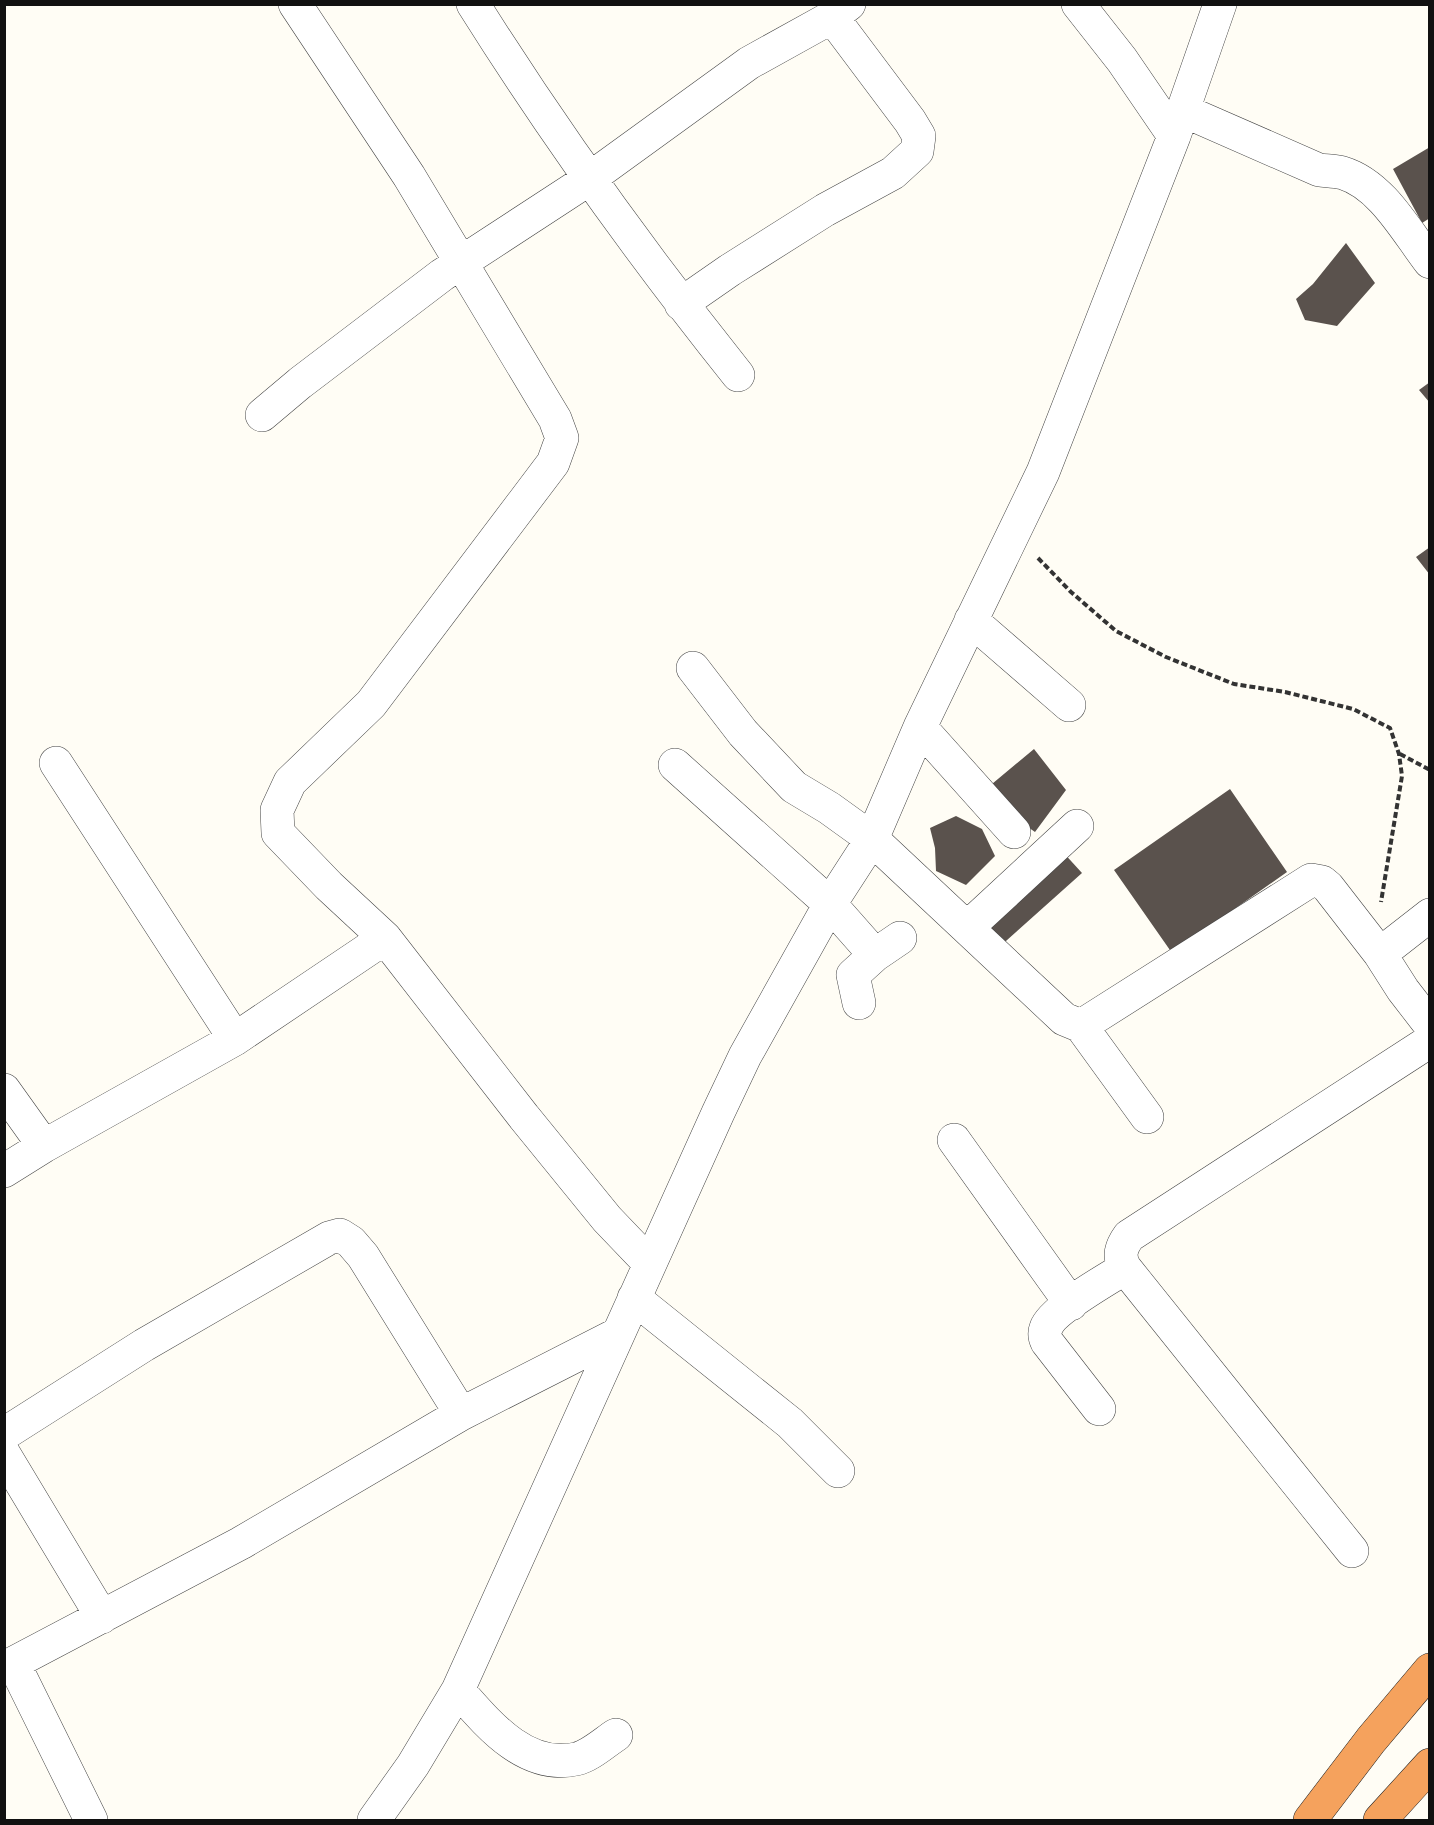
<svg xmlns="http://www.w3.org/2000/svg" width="1434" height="1825" font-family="'PT Serif',serif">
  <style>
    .building { fill: #5a524d }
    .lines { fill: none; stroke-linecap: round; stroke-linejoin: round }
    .minor-casing { stroke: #444; stroke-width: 34 }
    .highway-casing { stroke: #222; stroke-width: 34 }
    .path { stroke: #333; stroke-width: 4; stroke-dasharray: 6 3; stroke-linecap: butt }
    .minor { stroke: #fff; stroke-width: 33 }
    .highway { stroke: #f5a25d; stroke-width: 33 }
  </style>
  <rect width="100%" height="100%" fill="#fffdf5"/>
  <path class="building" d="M1430 147V218L1422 223 1393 169Z
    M1346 243 1375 283 1337 326 1305 320 1296 299 1313 284Z
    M1430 382V403L1419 390Z
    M1430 547V575L1416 557Z
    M1034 749 1066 790 1035 832 980 794Z
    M1230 789 1287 872 1172 953 1114 870Z
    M956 816 982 829 995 856 966 885 936 871 935 848 930 828Z
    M1061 850 1082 873 997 949 976 925Z"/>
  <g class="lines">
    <g class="minor-casing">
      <path id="minor" d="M295 4 409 176 555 419 562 438 553 463 371 704 290 782 277 810 278 833 329 886 385 938 524 1117 607 1219 650 1264
        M473 4C554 133 643 256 738 375
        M1078 4 1122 60 1174 136
        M1182 110 1319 170C1327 171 1336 171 1343 173 1382 185 1406 231 1430 262
        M681 304 730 270 825 210 893 173 917 151 919 136 910 121 832 17
        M262 415 300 383 442 275 589 179 749 63 832 17 849 4
        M971 620 1069 705
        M693 668 743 733 794 787 829 808 872 839 1064 1019 1081 1026 1311 880 1322 882 1328 887 1380 954 1403 990 1430 1025
        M920 727 1014 832
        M56 763 235 1039
        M675 765 830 904 875 955
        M968 927 1077 826
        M1380 954 1430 915
        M859 1003 853 975 875 955 900 938
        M1081 1026 1147 1117
        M4 1090 44 1146
        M954 1140 1071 1304
        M4 1171 44 1146 235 1039 385 938
        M634 1298 790 1423 838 1471
        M1099 1409 1047 1342C1045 1338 1044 1333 1046 1328 1052 1310 1108 1279 1125 1268
        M4 1434 144 1345 329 1238 340 1235 351 1242 363 1256 461 1414
        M4 1454 102 1617
        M1352 1551 1125 1268C1118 1256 1121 1247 1129 1236L1430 1041
        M14 1664 91 1820
        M4 1668 241 1543 461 1414 618 1334
        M458 1690C488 1724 525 1770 576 1759 590 1756 605 1742 616 1735
        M374 1820 413 1765 458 1690 718 1113 745 1056 830 904 872 839 920 727 1043 472 1174 136 1220 4"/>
    </g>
    <g class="highway-casing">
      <path id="highway" d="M1310 1820 1371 1740 1430 1670
        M1380 1820 1430 1765"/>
    </g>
    <path class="path" d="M1038 558 1071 592 1116 631 1166 657 1234 684 1285 692 1353 709 1390 728 1399 754 1402 776 1381 902
      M1400 754 1430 770"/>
    <use href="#minor" class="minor"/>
    <use href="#highway" class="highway"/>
  </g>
  <rect width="1434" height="1825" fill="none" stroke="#111111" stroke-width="12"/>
</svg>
